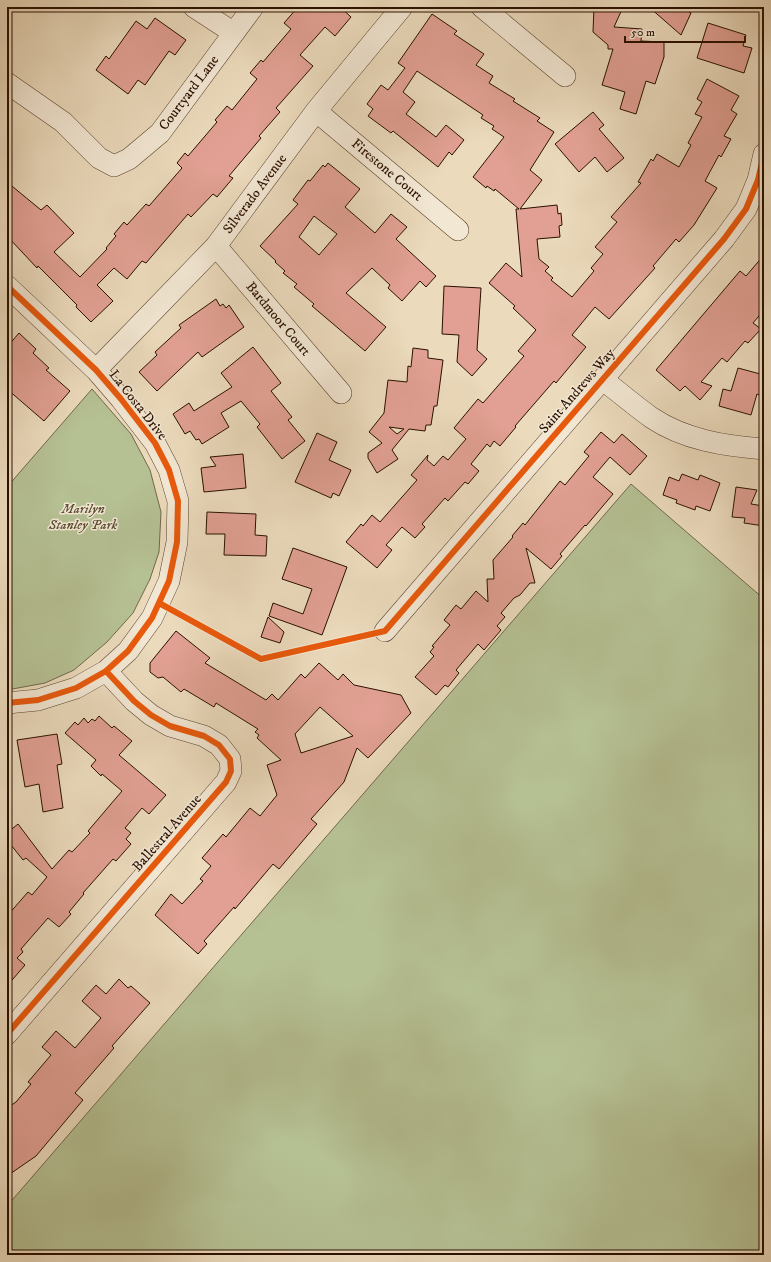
<svg xmlns="http://www.w3.org/2000/svg" width="771" height="1262" font-family="'IM FELL DW Pica',serif">
  <style>
    .green { fill: #b5c093; stroke: #70684a }
    .building { fill: #e1a093; stroke: #2a1000; fill-rule: evenodd }
    .lines { fill: none; stroke-linecap: round; stroke-linejoin: round }
    .minor-casing { stroke: #5a422f; stroke-width: 22 }
    .minor { stroke: #f2e7d3; stroke-width: 21 }
    .cycleway-casing { stroke: #f2e7d3; stroke-width: 8 }
    .cycleway { stroke: #e8590c; stroke-width: 6 }
    .labels { text-anchor: middle; dominant-baseline: central; stroke-width: 3; stroke-linejoin: round; paint-order: stroke }
    .street-label { font-size: 14px; fill: #2a1000; stroke: #f2e7d3 }
    .park-label { font-size: 14px; font-style: italic; fill: #5b4e33; stroke: #f2e7d3 }
  </style>
  <rect width="100%" height="100%" fill="#ebdabc"/>
  <filter id="stains"><feTurbulence type="fractalNoise" baseFrequency=".005" numOctaves="4"/><feColorMatrix values="0 0 0 0 .2 0 0 0 0 .09 0 0 0 0 .02 0 0 0 .5 -.17"/></filter>
  <radialGradient id="worn" r=".72"><stop offset=".6" stop-color="#630" stop-opacity="0"/><stop offset="1" stop-color="#630" stop-opacity=".3"/></radialGradient>
  <path class="green" d="M92 389 131 434 150 470 161 512 159 552 150 579 133 613 107 642 74 670 45 683 7 690V487Z
    M631 484 764 599V1255H7V1206Z"/>
  <path class="building" d="M298 7H340L351 17 335 36 325 27 300 55 313 66 276 108 280 112 259 136 261 138 229 176 233 178 217 197 213 194 191 217 188 214 146 263 142 261 127 279 114 268 97 285 113 301 91 322 76 307 77 305 38 266 37 268 7 236V182L41 210 47 205 74 233 54 252 80 277 107 249 106 248 116 236 114 234 124 222 127 225 146 204 149 206 182 168 177 163 185 153 188 156 217 122 215 120 227 106 232 110 257 79 250 73 261 60 263 62 291 29 284 23Z
    M594 7H623L614 27 642 29 641 41 664 42V57L655 84 646 81 636 114 620 109 625 92 602 85 613 49H608V45L593 32Z
    M649 7H691L689 12 691 13 681 35Z
    M432 14 457 31 454 34 484 54 476 65 493 76 489 83 515 99 513 101 540 118 537 121 554 132 530 170 542 180 520 209 557 205 558 214 561 213 562 225 559 226 560 237 537 239 539 259 549 267 545 271 553 278 551 280 572 297 594 271 591 268 603 254 595 247 617 222 611 217 641 183 638 182 651 159 653 161 657 154 679 167 691 145 688 143 702 117 695 114 702 102 697 99 707 79 739 96 731 110 737 114 724 136 731 139 721 157 719 155 705 181 717 188 694 225 679 242 676 239 653 266 655 268 609 319 595 307 572 335 586 347 556 383 554 381 515 426 516 427 500 446 494 441 490 447 487 444 471 464 479 471 468 484 465 482 448 501 445 498 422 524 425 527 415 538 402 527 386 545 392 550 377 568 346 542 361 524 363 526 372 515 380 522 417 480 411 475 428 455 427 460 434 466 443 456 448 460 466 439 454 428 478 399 483 403 524 356 518 351 536 330 513 308 515 306 489 283 506 263 522 277 516 209H519L495 189 494 191 487 186 486 188 473 177 504 137 492 129 494 126 481 118 483 115 417 71 403 92 415 102 406 114 436 137 446 125 464 140 452 155 449 152 438 167 393 131 391 133 368 116 373 109 367 104 381 85 388 90 405 68 398 63Z
    M155 18 186 40 175 55 169 51 145 85 138 80 128 94 96 70 106 56 109 59 136 21 147 29Z
    M708 23 746 35 743 46 752 48 744 73 697 58Z
    M593 112 604 125 599 129 624 158 607 172 595 157 579 172 555 144Z
    M328 163 360 189 345 207 375 233 391 214 407 227 396 239 436 276 426 287 420 281 402 301 388 288 390 285 372 268 346 293 386 327 365 351 312 306 314 304 294 287 297 284 283 273 285 271 275 262 276 261 260 246 298 204 293 200 308 180 310 181 323 165 325 167ZM314 216 337 234 319 255 299 237Z
    M764 255V310L753 323 761 329 748 343 745 341 727 362 722 358 701 382 712 386 700 400 685 386 680 391 656 370 740 271 746 276Z
    M444 286 481 288 477 350 487 359 472 376 457 362 459 335 442 334Z
    M216 299 220 306 223 304 226 308 229 305 244 327 202 357 198 352 157 391 139 372 157 355 155 352 181 328 179 325Z
    M19 333 36 349 33 353 49 368 46 370 70 391 44 421 7 389V347Z
    M253 347 281 383 271 391 292 417 288 420 305 441 282 459 257 427 260 424 241 401 221 413 229 427 202 444 199 439 196 440 190 431 185 434 173 414 189 403 194 411 232 387 221 373Z
    M413 348 428 350V358L443 360 437 406H434L431 425H426L425 431 409 429 392 450 398 459 377 473 368 458V453L382 443 369 432 384 413 388 380 407 382 408 366 411 367ZM389 427 404 429 397 434Z
    M738 368 764 375 759 395 757 394 751 415 719 406 723 389 731 391Z
    M601 432 614 443 622 434 647 456 630 475 610 457 593 477 613 494 586 526 585 525 560 554 562 556 551 569 526 548 535 583H530L520 595 514 598 501 613 505 617 497 626 501 630 484 650 478 644 456 670 459 673 448 687 445 685 436 695 415 677 434 656 430 652 434 647 432 646 450 625 444 620 456 605 461 609 476 591 488 602 487 579H494L493 560 513 537 512 536 523 523 525 525 560 481 565 485 589 456 584 452Z
    M317 433 337 442 329 460 351 470 339 496 333 493 331 498 295 482Z
    M243 454 246 488 204 492 201 468 216 466 210 457Z
    M682 474 698 480 700 475 720 483 710 511 696 506 695 510 676 503 677 500 663 495 669 477 679 481Z
    M736 487 757 490 751 504 764 506V526L744 523 745 518 732 517Z
    M207 512 256 514 255 535 267 536 266 556 224 555 225 534H206Z
    M293 548 347 567 322 635 269 616 273 603 303 614 312 589 282 579Z
    M268 617 284 632 280 643 261 637Z
    M176 631 210 658 205 663 266 700 272 694 278 700 301 674 305 678 319 663 338 680 343 674 354 685 401 695 411 713 368 758 357 748 344 782 311 819 317 824 279 869 273 864 235 909 234 907 204 941 207 944 198 954 155 915 171 894 182 904 203 881 200 879 211 866 202 858 223 834 226 837 250 808 260 816 277 795 267 765 281 760 257 738 259 735 255 732 258 729 216 703 214 707 184 689 181 692 163 677 158 678 150 672V663ZM320 707 353 736 301 753 295 734Z
    M99 716 112 728 114 726 132 741 119 755 166 795 149 814 142 808 125 828 131 833 126 839 131 844 116 861 113 859 83 893 84 894 69 912 71 914 59 927 48 918 21 949 23 952 17 958 25 965 7 986V916L28 892 32 895 47 877 26 858 23 860 7 840V833L18 824 52 869 69 850 72 852 90 833 88 831 122 791 102 774 101 776 91 766 96 760 65 733 75 722 78 725 84 718 88 723 92 719 95 721Z
    M57 734 62 764 57 765 63 808 43 812 39 784 25 787 17 740Z
    M119 979 128 988 131 986 150 1003 112 1046 114 1048 75 1093 83 1100 36 1156 7 1176V1108L16 1102 31 1084 28 1082 51 1055 42 1047 56 1031 75 1048 101 1018 82 1001 96 985 106 994Z"/>
  <g class="lines">
    <g class="minor-casing">
      <path id="minor" d="M194 7 234 33
        M482 7 565 76
        M7 83 63 122 99 158 114 166 129 159 160 133 253 7
        M316 111 458 230
        M216 246 341 393
        M7 286 96 370 121 399 155 443 169 470 178 501 177 542 169 581 152 618 128 651 106 671 76 688 38 700 7 703
        M96 370 216 246 316 111 402 7
        M603 380C619 392 635 406 652 418 685 440 725 446 764 449
        M385 631 724 239 746 209 758 180 764 154
        M7 1034 226 782 231 771 230 759 219 745 204 736 170 726 151 715 134 701 106 671"/>
    </g>
    <use href="#minor" class="minor"/>
    <g class="cycleway-casing">
      <path id="cycleway" d="M7 286 96 370 121 399 155 443 169 470 178 501 177 542 169 581 152 618 128 651 106 671 76 688 38 700 7 703
        M159 603 261 659 385 631 724 239 746 209 758 180 764 154
        M7 1034 226 782 231 771 230 759 219 745 204 736 170 726 151 715 134 701 106 671"/>
    </g>
    <use href="#cycleway" class="cycleway"/>
  </g>
  <g class="labels">
    <g class="street-label">
      <text transform="translate(189 93) rotate(-53)">Courtyard Lane</text>
      <text transform="translate(387 170) rotate(40)">Firestone Court</text>
      <text transform="translate(255 194) rotate(-53)">Silverado Avenue</text>
      <text transform="translate(278 319) rotate(50)">Bardmoor Court</text>
      <text transform="translate(577 391) rotate(-49)">Saint Andrews Way</text>
      <text transform="translate(138 405) rotate(52)">La Costa Drive</text>
      <text transform="translate(167 833) rotate(-49)">Ballestral Avenue</text>
    </g>
    <g class="park-label">
      <text x="83" y="509">Marilyn<tspan x="83" dy="16">Stanley Park</tspan></text>
    </g>
  </g>
  <rect width="771" height="1262" fill="none" stroke="#ebdabc" stroke-width="24"/>
  <rect x="8" y="8" width="755" height="1246" fill="none" stroke="#2a1000" stroke-width="2"/>
  <rect x="12" y="12" width="747" height="1238" fill="none" stroke="#2a1000"/>
  <path d="M625 36v6h120v-6" fill="none" stroke="#2a1000" stroke-width="2"/>
  <text x="631" y="36" font-size="12" fill="#2a1000" stroke="#f2e7d3" stroke-width="3" paint-order="stroke">50 m</text>
  <rect width="100%" height="100%" filter="url(#stains)"/>
  <rect width="100%" height="100%" fill="url(#worn)"/>
</svg>
